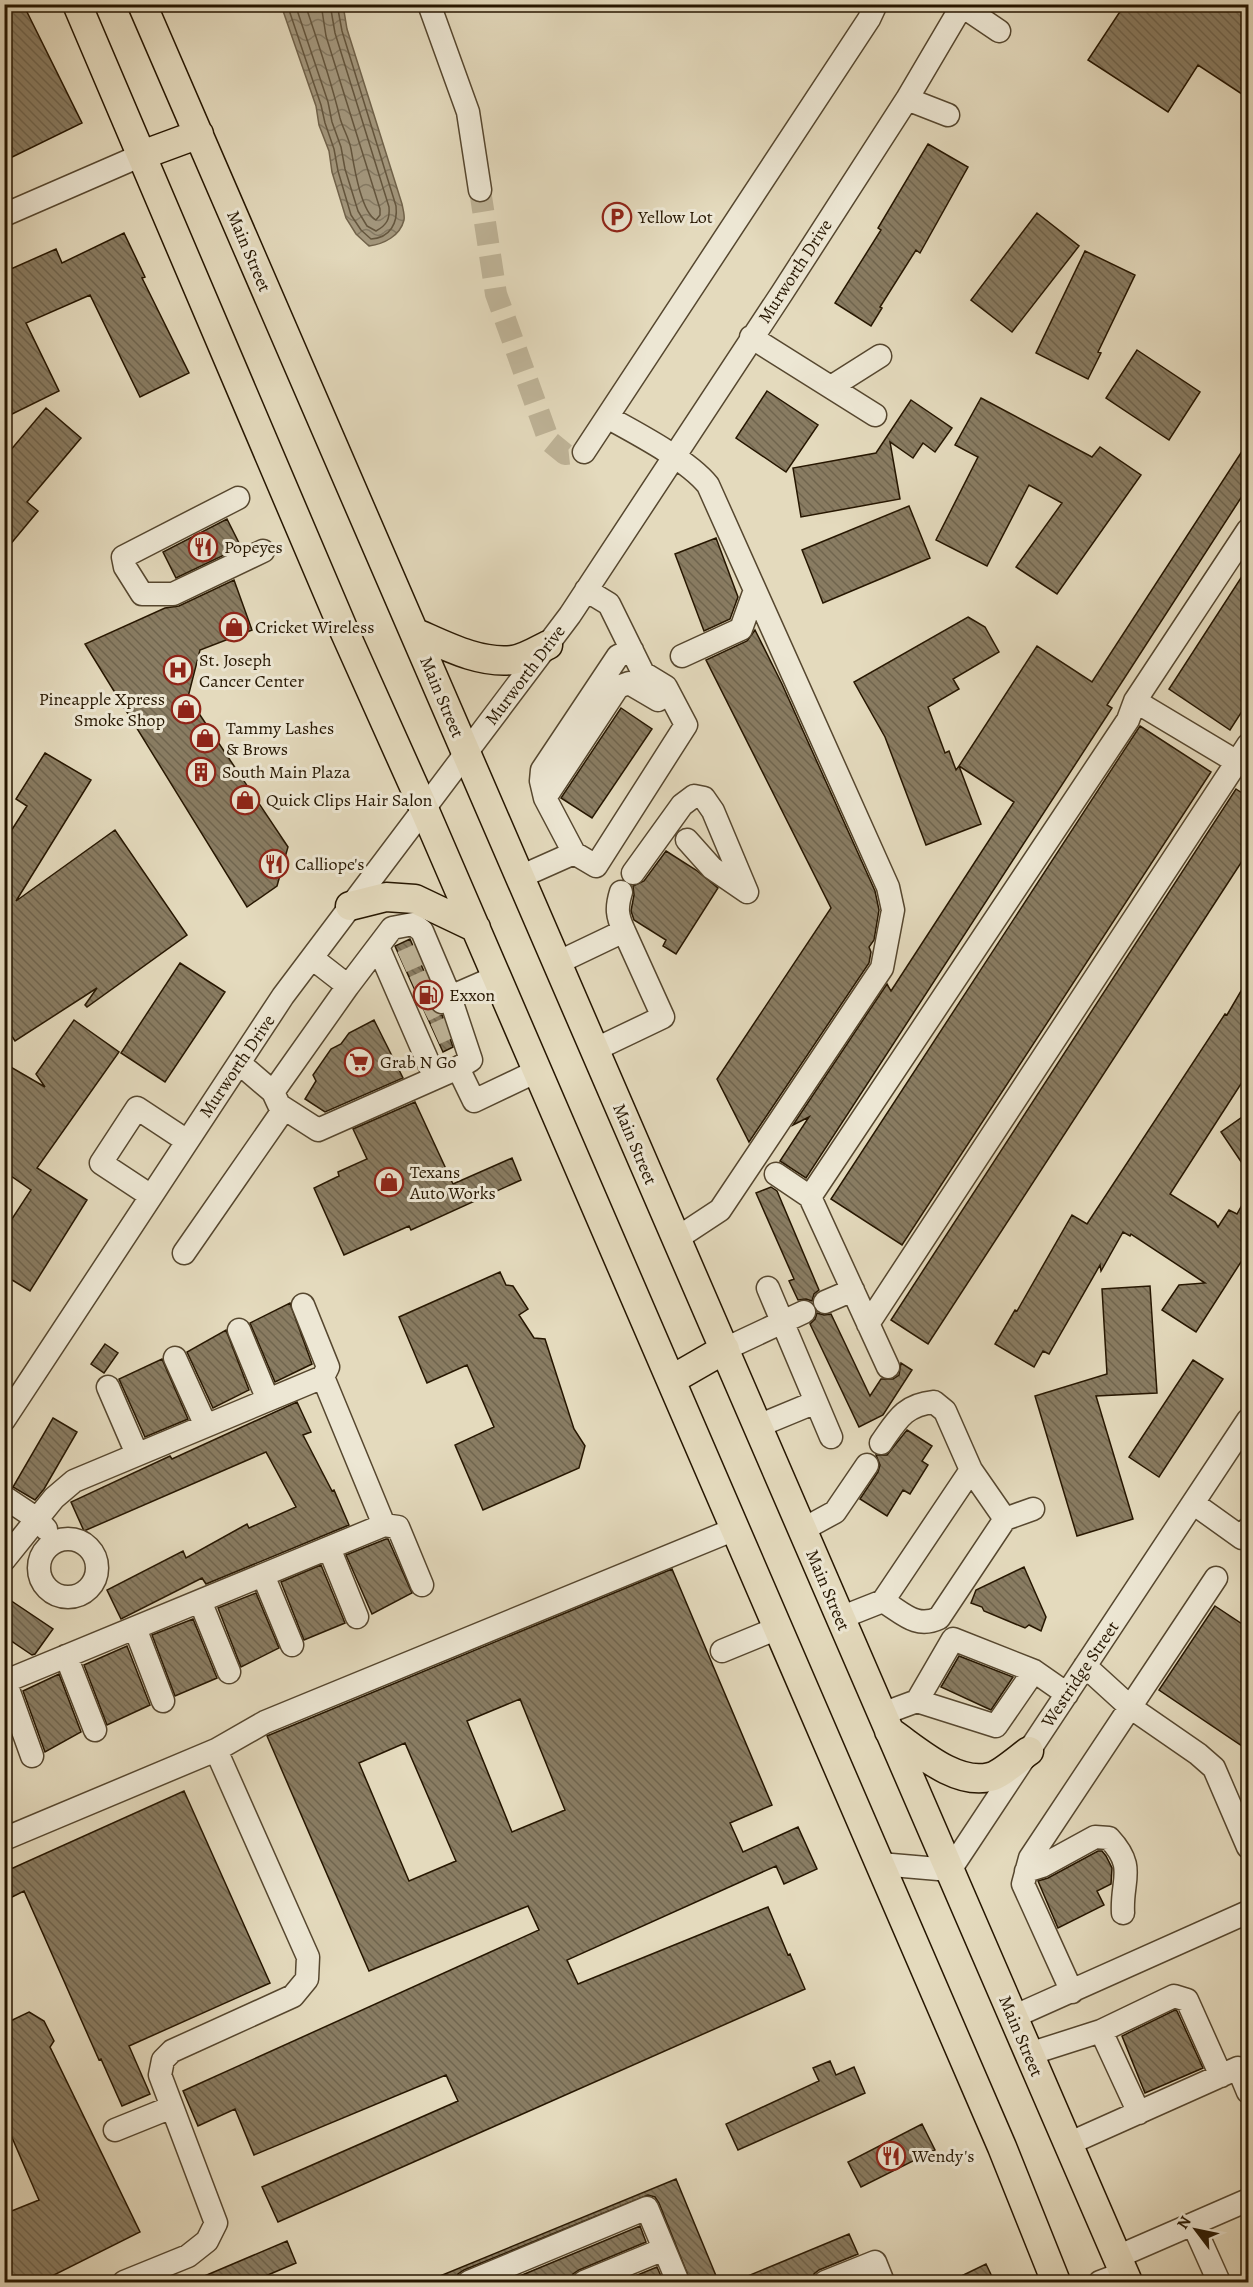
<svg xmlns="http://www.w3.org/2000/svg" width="1253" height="2287" font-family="Alegreya,serif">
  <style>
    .water { fill: url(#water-waves); stroke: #71634b; stroke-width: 1.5 }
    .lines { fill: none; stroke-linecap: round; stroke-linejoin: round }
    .shore { stroke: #64563e; stroke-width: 1.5 }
    .building { fill: url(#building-back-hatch); stroke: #261600; stroke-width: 1.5; fill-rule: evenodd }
    .minor-tunnel { stroke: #beb397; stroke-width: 22; stroke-dasharray: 22 11; stroke-linecap: butt }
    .minor-casing { stroke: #56472f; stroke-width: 25 }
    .major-casing { stroke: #261600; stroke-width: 31 }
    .minor { stroke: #ede7d4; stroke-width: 22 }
    .major { stroke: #e4dabd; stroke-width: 28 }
    .labels { text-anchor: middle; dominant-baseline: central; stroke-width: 6; stroke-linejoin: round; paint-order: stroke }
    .poi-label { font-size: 18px; fill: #261600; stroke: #ede7d4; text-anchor: start }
    .street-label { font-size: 18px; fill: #261600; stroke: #ede7d4 }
  </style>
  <defs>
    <pattern id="water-waves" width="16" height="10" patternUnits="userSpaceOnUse" patternTransform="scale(1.5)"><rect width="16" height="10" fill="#a3977d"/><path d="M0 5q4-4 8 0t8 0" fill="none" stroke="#857a64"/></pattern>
    <pattern id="building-back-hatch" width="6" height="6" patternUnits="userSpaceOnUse" patternTransform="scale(1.5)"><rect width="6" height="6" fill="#897c62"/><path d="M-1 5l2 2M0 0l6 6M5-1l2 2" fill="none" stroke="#70654e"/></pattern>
  </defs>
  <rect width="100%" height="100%" fill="#e4dabd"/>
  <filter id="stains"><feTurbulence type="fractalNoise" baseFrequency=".00333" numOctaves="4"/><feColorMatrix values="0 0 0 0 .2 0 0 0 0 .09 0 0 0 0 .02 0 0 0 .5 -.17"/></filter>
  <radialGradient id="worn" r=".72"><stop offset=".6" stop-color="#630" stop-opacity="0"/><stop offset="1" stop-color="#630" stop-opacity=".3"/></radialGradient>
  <path class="water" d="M281 5H343L347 29 402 204C403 209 405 216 404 220 400 236 384 244 369 246L356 234 346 218 332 172 329 151 319 125 316 106Z"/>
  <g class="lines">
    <path class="shore" d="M287 4 321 105 325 123 334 149 338 171 351 215 361 230 371 239C390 238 398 223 396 206L342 31 337 4
      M295 4 328 102 332 122 341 147 345 169 358 211 367 226 376 231C387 225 390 219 389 207L335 33 330 4
      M305 4C318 42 331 80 340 118 343 129 349 138 351 149 354 166 361 212 376 220L380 215V209L326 36 321 4"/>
  </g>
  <path class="building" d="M4 4H23L82 123 4 161Z
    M1125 4H1248V98L1198 65 1168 112 1088 60Z
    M928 144 968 167 920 253 916 250 880 307 882 308 871 326 835 303 881 230 878 228Z
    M1037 213 1079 246 1012 332 971 300Z
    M124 233 145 277 142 278 189 373 140 397 90 295 26 323 59 391 4 418V272L56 249 62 263Z
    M1085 251 1135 275 1098 352 1101 353 1088 379 1036 353Z
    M1137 350 1200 392 1169 440 1106 398Z
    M767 391 818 425 786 472 736 438Z
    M981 398 1092 457 1100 447 1141 475 1057 594 1016 567 1062 503 1029 485 987 566 936 540 978 457 955 445Z
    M911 400 952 428 935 452 923 443 913 458 890 442 900 499 801 517 793 468 876 453Z
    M46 408 81 438 27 502 38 511 4 552V458Z
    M1248 442V487L1107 705 1112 708 806 1178 780 1161 809 1117 793 1125 887 984 891 991 1014 802 959 766 1037 646 1092 682Z
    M909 506 930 558 823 603 802 550Z
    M227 519 241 547 176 578 163 552Z
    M716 538 738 597 730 619 704 631 675 554Z
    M1248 567V702L1230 730 1169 689Z
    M234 580 252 630 200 650 188 697 288 847 277 886 247 907 85 644 165 608 179 606Z
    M968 617 985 627 999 652 953 679 959 689 928 707 945 753 949 751 956 770 959 766 981 824 926 845 885 737 854 682Z
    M755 630 782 684 875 891 879 910 874 940 869 947 871 952 869 963 749 1142 717 1079 831 908 706 660 747 641Z
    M621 708 652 729 592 818 561 798Z
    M1140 726 1211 772 902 1245 831 1199Z
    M45 753 91 780 16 901 115 830 187 935 87 1007 85 1005 97 988 15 1041 4 1024V842L27 806 16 799Z
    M1236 789 1248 797V852L928 1344 891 1320Z
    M666 851 696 870 718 888 676 954 663 946 666 940 634 920 631 911 634 895 633 886 644 881Z
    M410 939 433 992 429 1002 430 1009 435 1014 442 1015 453 1047 443 1052 395 946Z
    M180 963 225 992 165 1082 121 1053Z
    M1248 979V1073L1170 1194 1215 1222 1218 1227 1229 1210 1237 1214 1248 1194V1251L1196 1332 1162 1310 1179 1285 1205 1283 1131 1234 1130 1236 1123 1232 1101 1271 1100 1265 1049 1354 1043 1351 1034 1367 995 1344 1015 1310 1017 1311 1072 1215 1087 1224 1225 1014 1227 1015Z
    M74 1020 119 1052 37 1168 87 1200 30 1291 4 1275V1231L31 1190 4 1171V1063L45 1087 36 1074Z
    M374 1020 403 1078 325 1112 305 1099 316 1081 313 1075 331 1049 341 1044 349 1033Z
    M415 1102 453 1184 512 1158 521 1180 411 1230 409 1226 344 1255 314 1188 339 1176 338 1172 367 1159 353 1129Z
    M1248 1113V1172L1221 1132Z
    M771 1187 777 1191 819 1290 814 1294 812 1301 806 1299 798 1300 789 1281 794 1279 756 1193Z
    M500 1272 506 1285 513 1286 528 1309 519 1315 534 1338 545 1339 574 1429 585 1446 579 1468 483 1510 455 1445 494 1427 467 1365 427 1383 399 1317Z
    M1150 1286 1157 1393 1096 1396 1133 1519 1077 1536 1035 1396 1107 1374 1102 1289Z
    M290 1303 312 1364 275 1382 250 1323Z
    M817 1313 824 1315 831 1314 870 1396 881 1379H893L899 1375 901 1363 912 1370 883 1415 859 1427 810 1324 815 1319Z
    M226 1330 249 1390 213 1408 187 1352Z
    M105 1344 118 1353 104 1373 91 1364Z
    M162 1359 188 1419 145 1437 119 1379Z
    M1193 1360 1223 1379 1159 1477 1129 1457Z
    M297 1402 311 1432 303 1435 332 1491 334 1490 349 1525 206 1584 202 1578 121 1619 107 1590 183 1551 186 1558 247 1524 249 1528 296 1507 266 1452 84 1531 71 1502 170 1456 172 1459Z
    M53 1418 77 1432 44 1489 35 1500 13 1487Z
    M907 1430 932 1446 922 1461 928 1465 910 1494 903 1490 887 1516 860 1499 878 1472 880 1465 876 1455H887Z
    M386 1539H388L412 1593 372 1614 346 1555Z
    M321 1565 345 1623 304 1640 281 1582Z
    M1024 1567 1046 1617 1041 1631 1029 1625 1025 1628 984 1611 982 1607 971 1603 976 1590Z
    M672 1569 772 1805 730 1823 743 1852 798 1827 817 1869 784 1884 776 1866 567 1960 578 1984 768 1907 788 1955 790 1954 805 1989 278 2222 262 2187 458 2101 446 2075 254 2155 235 2109 198 2126 183 2091 539 1930 528 1906 369 1971 267 1736ZM520 1699 565 1810 512 1832 467 1721ZM405 1743 456 1861 409 1881 359 1763Z
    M256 1593 279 1648 241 1667 218 1608Z
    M4 1596 53 1629 35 1654 32 1655 4 1636Z
    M1215 1606 1248 1628V1750L1159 1690Z
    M193 1619 217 1678 175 1696 152 1635Z
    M127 1646 150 1705 107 1725 84 1665Z
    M959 1656 1013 1677 991 1710 941 1687Z
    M59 1674 81 1732 45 1752 23 1691Z
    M184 1791 270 1983 129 2046 150 2094 122 2106 101 2059 99 2060 24 1891 4 1901V1872Z
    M1098 1851H1102L1106 1856 1112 1868 1111 1884 1097 1891 1104 1905 1058 1928 1038 1881 1048 1878Z
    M1175 2010 1177 2011 1203 2068 1145 2093 1122 2036Z
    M29 2012 44 2021 54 2041 50 2047 140 2232 38 2283H4V2214L39 2200 4 2119V2024Z
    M830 2061 836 2075 854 2067 865 2093 738 2150 726 2124 819 2081 813 2068Z
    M922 2124 935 2150 861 2187 848 2162Z
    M676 2179 719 2283H691L659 2203 655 2197 648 2195 464 2270 458 2274 456 2283H423Z
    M640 2226 646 2242 579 2270 573 2274 571 2283H503Z
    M849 2234 858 2254 819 2270 814 2274 812 2283H731Z
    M287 2241 296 2263 249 2283H188Z
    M986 2264 995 2283H947Z
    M657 2267 664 2283H618Z"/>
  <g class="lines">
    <path class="minor-tunnel" d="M480 190 496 294 549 441 565 454 584 452
      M402 962 420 954
      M414 987 432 979
      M424 1011 442 1002
      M435 1034 453 1026"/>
    <g class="minor-casing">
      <path id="minor" d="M429 4 468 112 480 190
        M962 6 999 31
        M907 99 948 115
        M4 215 142 155
        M751 337 875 415
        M831 387 880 356
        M607 417C636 433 688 460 708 485L888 887 893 910 882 968 720 1210 676 1239
        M584 452 869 19 876 4
        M238 498 123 557 125 567 142 594H173L263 551
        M586 590 609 604 643 673 666 687 686 725 596 866 574 853 545 798 541 781 542 770 618 656 632 650
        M682 656 741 629 755 590
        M1135 701 1237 762
        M545 798 618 687 629 683 658 700
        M687 840 712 868 747 892
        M633 873 682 805 694 796 704 798 713 811 747 892
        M520 877 574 853
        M621 892C616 908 617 916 624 931
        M378 947 435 1078
        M557 963 624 931 663 1017 594 1050
        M348 986 392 928 413 924 422 931 450 997 496 977
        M442 1002 450 997 471 1060 458 1068
        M239 1063 273 1092 279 1105 318 1130 458 1068 474 1101 537 1071
        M273 1092 348 986 312 958
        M776 1174 810 1197 888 1367
        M151 1196 101 1163 137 1108 187 1141
        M810 1197 1128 720 1135 701 1248 530
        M184 1253 284 1109
        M768 1288 831 1437
        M825 1302 853 1290
        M303 1305 328 1367 323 1377
        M868 1324 1248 745
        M239 1330 268 1400
        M725 1349 804 1312
        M175 1358 206 1426
        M108 1387 137 1454
        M4 1420 283 996 570 615 782 293 907 99 963 4
        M758 1426 816 1402
        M881 1443C897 1420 904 1405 934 1402L945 1411 971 1470 1005 1519 1033 1509
        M4 1497 37 1519 46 1529
        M1193 1503 1242 1538 1248 1529
        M802 1530 835 1512 867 1465
        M39 1568a29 29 0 1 1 58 0a29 29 0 1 1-58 0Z
        M329 1548 357 1617
        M4 1560 54 1498 74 1481 323 1377 384 1525
        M263 1575 292 1645
        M200 1601 229 1672
        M883 1601C903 1613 916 1629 939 1618L1005 1519
        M840 1618 883 1601 971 1470
        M135 1628 163 1701
        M722 1651 778 1628
        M66 1656 95 1730
        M1085 1666 1130 1707 1198 1754 1214 1768 1248 1847
        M4 1678 32 1756
        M6 1681 384 1525 398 1527 422 1585
        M917 1701 996 1726 1034 1671
        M882 1714 917 1701 953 1639 1034 1671 1067 1694
        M216 1750 265 1722 735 1529
        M4 1839 216 1750 308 1957 307 1979 293 1996 172 2051 163 2060 160 2075 216 2223 207 2241 188 2256 124 2282
        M880 1864 950 1870 1248 1420
        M1026 1871 1042 1866 1095 1837 1109 1838C1137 1868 1121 1879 1123 1913
        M1072 1992 1023 1884 1030 1858 1216 1578
        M1013 2017 1248 1912
        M1101 2031 1174 1996 1187 2000 1221 2076
        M1029 2054 1101 2031 1139 2113
        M115 2130 172 2107
        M1068 2144 1238 2068 1248 2092
        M1193 2224 1219 2282
        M1117 2257 1248 2200
        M469 2282 647 2208 678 2282
        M584 2282 664 2249
        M825 2282 875 2262 883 2282
        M1100 2282 1124 2273"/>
    </g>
    <g class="major-casing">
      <path id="major" d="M77 4 342 626 425 811 1002 2147 1056 2282
        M142 4 1128 2282
        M142 155 199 134
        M414 632C444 645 479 664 513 660 525 658 538 650 548 645
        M350 906 386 897 415 899 476 928
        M671 1380 725 1349
        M889 1731C916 1749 955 1786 990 1777 1000 1775 1019 1758 1029 1751"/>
    </g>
    <use href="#minor" class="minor"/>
    <use href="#major" class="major"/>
  </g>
  <defs>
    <g id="parking-ring" transform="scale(1.5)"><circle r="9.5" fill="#ede7d4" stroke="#8f2418" stroke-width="1.5"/><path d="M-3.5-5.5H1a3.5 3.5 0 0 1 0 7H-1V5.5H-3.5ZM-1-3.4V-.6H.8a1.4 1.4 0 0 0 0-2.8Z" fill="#8f2418"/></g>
    <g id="restaurant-ring" transform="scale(1.5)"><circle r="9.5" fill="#ede7d4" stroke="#8f2418" stroke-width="1.5"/><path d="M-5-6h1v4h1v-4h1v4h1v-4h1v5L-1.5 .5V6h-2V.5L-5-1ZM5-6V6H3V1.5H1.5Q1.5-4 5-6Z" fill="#8f2418"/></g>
    <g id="shop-ring" transform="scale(1.5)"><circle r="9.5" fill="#ede7d4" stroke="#8f2418" stroke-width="1.5"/><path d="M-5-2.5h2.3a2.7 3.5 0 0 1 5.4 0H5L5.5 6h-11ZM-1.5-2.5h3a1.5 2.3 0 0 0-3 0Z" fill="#8f2418"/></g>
    <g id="hospital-ring" transform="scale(1.5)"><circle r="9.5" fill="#ede7d4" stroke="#8f2418" stroke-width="1.5"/><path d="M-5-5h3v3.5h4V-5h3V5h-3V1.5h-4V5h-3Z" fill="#8f2418"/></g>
    <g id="building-ring" transform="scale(1.5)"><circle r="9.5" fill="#ede7d4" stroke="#8f2418" stroke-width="1.5"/><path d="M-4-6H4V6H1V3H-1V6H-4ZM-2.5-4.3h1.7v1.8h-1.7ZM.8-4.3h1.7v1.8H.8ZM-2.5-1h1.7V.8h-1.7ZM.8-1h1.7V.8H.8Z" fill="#8f2418"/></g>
    <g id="fuel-ring" transform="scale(1.5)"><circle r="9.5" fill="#ede7d4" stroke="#8f2418" stroke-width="1.5"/><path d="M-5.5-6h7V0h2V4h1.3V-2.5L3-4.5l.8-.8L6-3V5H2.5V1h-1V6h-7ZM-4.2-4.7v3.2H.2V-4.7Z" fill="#8f2418"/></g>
    <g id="supermarket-ring" transform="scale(1.5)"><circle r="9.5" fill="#ede7d4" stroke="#8f2418" stroke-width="1.5"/><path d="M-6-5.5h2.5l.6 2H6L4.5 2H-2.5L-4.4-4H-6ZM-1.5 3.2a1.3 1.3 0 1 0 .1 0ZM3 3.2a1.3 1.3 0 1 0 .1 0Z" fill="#8f2418"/></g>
  </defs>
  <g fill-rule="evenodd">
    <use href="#parking-ring" x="617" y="217"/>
    <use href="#restaurant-ring" x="203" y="547"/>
    <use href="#shop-ring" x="234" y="627"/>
    <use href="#hospital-ring" x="178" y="670"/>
    <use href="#shop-ring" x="186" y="709"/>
    <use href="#shop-ring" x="205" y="738"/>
    <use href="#building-ring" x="201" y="772"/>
    <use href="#shop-ring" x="245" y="800"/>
    <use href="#restaurant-ring" x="274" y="864"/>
    <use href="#fuel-ring" x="428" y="995"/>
    <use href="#supermarket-ring" x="359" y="1062"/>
    <use href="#shop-ring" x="389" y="1182"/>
    <use href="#restaurant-ring" x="891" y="2156"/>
  </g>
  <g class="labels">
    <g class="poi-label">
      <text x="638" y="217">Yellow Lot</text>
      <text x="224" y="547">Popeyes</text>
      <text x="255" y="627">Cricket Wireless</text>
      <text x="199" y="660">St. Joseph<tspan x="199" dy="21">Cancer Center</tspan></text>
      <text x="165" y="699" text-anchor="end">Pineapple Xpress<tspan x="165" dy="21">Smoke Shop</tspan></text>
      <text x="226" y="728">Tammy Lashes<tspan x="226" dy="21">&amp; Brows</tspan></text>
      <text x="222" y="772">South Main Plaza</text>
      <text x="266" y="800">Quick Clips Hair Salon</text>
      <text x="295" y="864">Calliope's</text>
      <text x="449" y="995">Exxon</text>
      <text x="380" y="1062">Grab N Go</text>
      <text x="410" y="1172">Texans<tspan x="410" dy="21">Auto Works</tspan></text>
      <text x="912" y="2156">Wendy's</text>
    </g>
    <g class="street-label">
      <text transform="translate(249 251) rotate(67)">Main Street</text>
      <text transform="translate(795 271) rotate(-57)">Murworth Drive</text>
      <text transform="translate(525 675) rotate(-53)">Murworth Drive</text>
      <text transform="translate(442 697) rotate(67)">Main Street</text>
      <text transform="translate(237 1066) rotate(-56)">Murworth Drive</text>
      <text transform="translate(635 1144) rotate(67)">Main Street</text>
      <text transform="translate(828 1590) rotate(67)">Main Street</text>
      <text transform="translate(1080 1674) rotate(-56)">Westridge Street</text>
      <text transform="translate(1021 2036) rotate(67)">Main Street</text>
    </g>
  </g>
  <rect width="1253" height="2287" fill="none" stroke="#e4dabd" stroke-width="24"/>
  <rect x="6" y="6" width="1241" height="2275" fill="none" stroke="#261600" stroke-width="3"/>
  <rect x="12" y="12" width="1229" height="2263" fill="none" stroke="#261600" stroke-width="1.5"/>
  <g transform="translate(1196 2230) rotate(302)" stroke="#ede7d4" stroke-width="4.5" paint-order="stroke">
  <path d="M0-4.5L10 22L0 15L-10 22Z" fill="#261600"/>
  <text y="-9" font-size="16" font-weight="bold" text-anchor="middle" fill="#261600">N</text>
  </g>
  <rect width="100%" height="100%" filter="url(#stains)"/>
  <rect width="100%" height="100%" fill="url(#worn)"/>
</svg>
